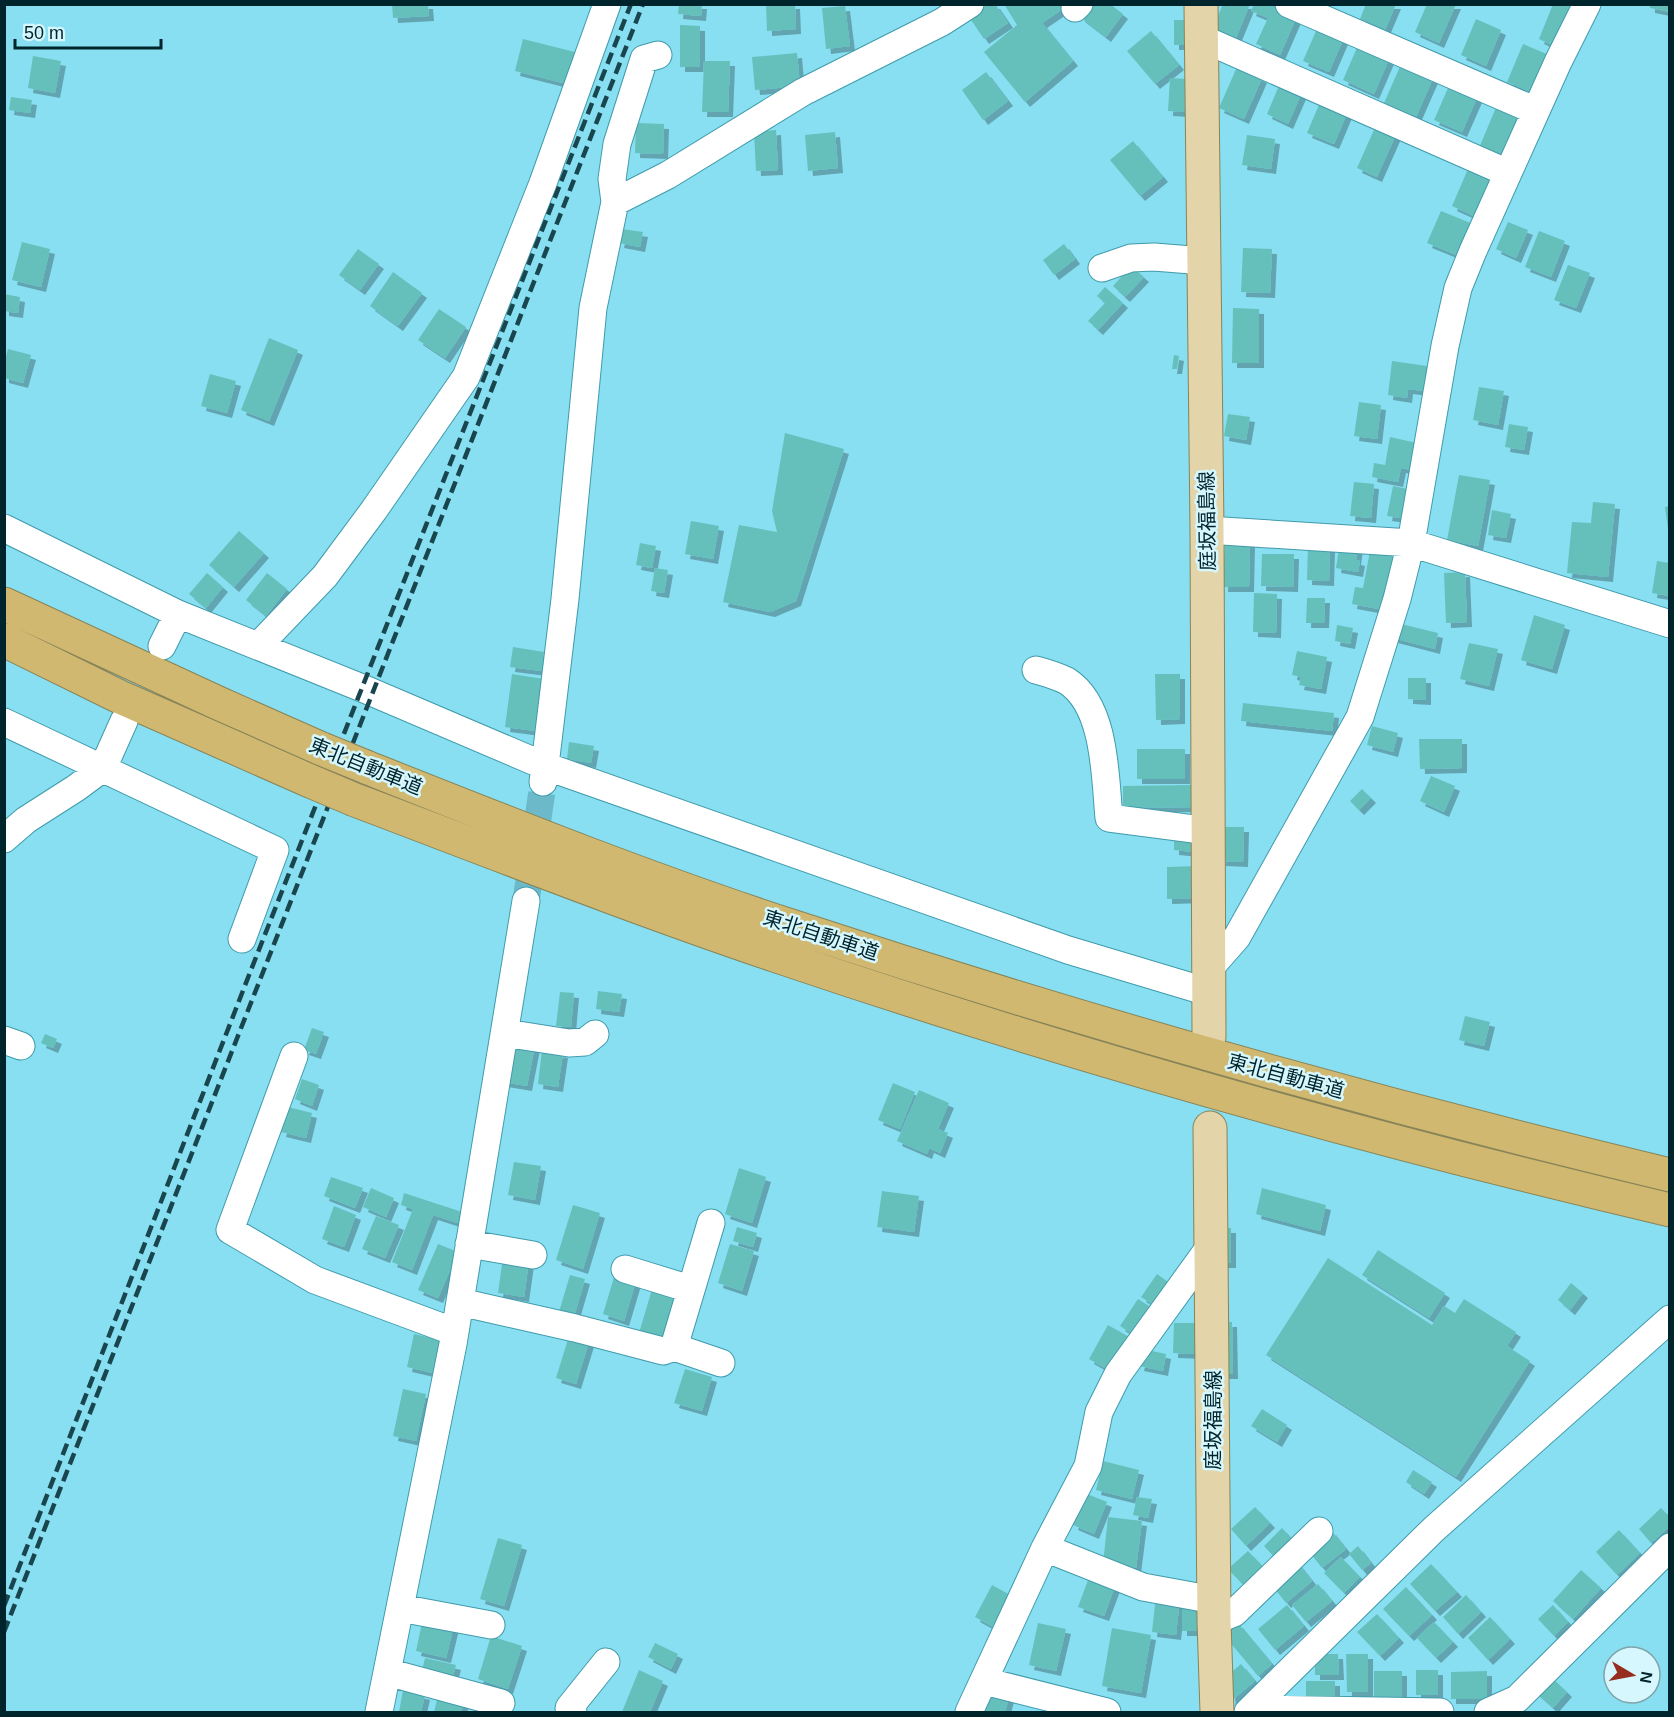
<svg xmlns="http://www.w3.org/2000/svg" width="1674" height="1717" font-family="Helvetica,'Noto Sans JP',sans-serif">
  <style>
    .building { fill: #65c0bc; filter: url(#shadow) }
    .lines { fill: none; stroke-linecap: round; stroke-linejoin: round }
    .minor-tunnel { stroke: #6cbac9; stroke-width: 27; stroke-dasharray: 27 14; stroke-linecap: butt }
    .minor-casing { stroke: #409bab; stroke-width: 29 }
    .major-casing { stroke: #878458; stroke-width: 35 }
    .highway-casing { stroke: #878458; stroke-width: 35 }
    .minor { stroke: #fff; stroke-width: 27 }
    .major { stroke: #e3d4a9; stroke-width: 33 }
    .highway { stroke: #d0b870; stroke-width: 33 }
    .rail { stroke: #18454e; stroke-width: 4.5; stroke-dasharray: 12 6; stroke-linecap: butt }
    .highway-bridge-casing { stroke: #878458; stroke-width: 35; stroke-linecap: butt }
    .highway-bridge { stroke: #d0b870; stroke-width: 33 }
    .labels { text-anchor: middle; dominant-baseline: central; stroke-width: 5; stroke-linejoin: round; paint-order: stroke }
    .street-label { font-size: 20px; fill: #00242b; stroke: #d6f7fe }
  </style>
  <defs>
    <filter id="shadow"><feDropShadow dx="5" dy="5" stdDeviation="0" flood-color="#0004"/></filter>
  </defs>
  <rect width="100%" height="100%" fill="#87dff1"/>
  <path class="building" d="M392 4H428L429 16 393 18Z
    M679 4H702L701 16 678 14Z
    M766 4H795L796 29 767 31Z
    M987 4H995L1008 23 984 39 969 17Z
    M1004 4H1066L1067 6 1042 23 1073 61 1025 102 984 52 1017 25Z
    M1090 4H1110L1123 14 1106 37 1080 17Z
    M1223 4H1250L1236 38 1213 28Z
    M1254 4H1271L1297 16 1280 55 1256 44 1268 18 1251 11Z
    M1366 4H1396L1385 30 1360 19Z
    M1427 4H1456L1439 43 1415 32Z
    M1553 4 1571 6 1554 46 1539 39Z
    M1650 4H1670V12L1650 8Z
    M845 6 850 46 826 49 822 8Z
    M1476 19 1501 30 1486 66 1461 55Z
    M1174 20H1188V45H1174Z
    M1319 24 1345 35 1329 72 1303 61Z
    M680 25 700 26V67H680Z
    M1151 31 1179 65 1155 84 1127 51Z
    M523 39 575 52 567 84 515 71Z
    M1359 43 1390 57 1374 94 1343 80Z
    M1523 44 1549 55 1532 93 1507 82Z
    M797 53 800 86 755 90 752 57Z
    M33 56 61 61 55 93 28 88Z
    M704 61H730L728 112H702Z
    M1402 62 1434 76 1416 117 1384 103Z
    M1237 67 1262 78 1244 119 1219 108Z
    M986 72 1008 101 983 120 962 90Z
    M1170 78 1186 79 1184 112 1168 111Z
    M1452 79 1480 91 1462 132 1434 120Z
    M1281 81 1303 90 1288 124 1267 114Z
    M11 97 32 100 30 113 9 110Z
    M1321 100 1348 111 1334 144 1307 133Z
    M1497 105 1521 116 1503 158 1479 148Z
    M636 123 664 124 663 154 635 153Z
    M1377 123 1397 132 1377 177 1357 168Z
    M776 130 778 170 756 171 754 132Z
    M835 132 838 168 808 171 805 135Z
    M1247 135 1275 139 1271 169 1242 165Z
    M1133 141 1163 177 1140 196 1110 160Z
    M1468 169 1492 180 1476 217 1452 206Z
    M1441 211 1473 224 1459 256 1427 243Z
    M1508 222 1528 230 1516 258 1496 249Z
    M622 229 643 232 640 247 619 243Z
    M1539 231 1565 241 1551 277 1525 267Z
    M22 242 50 249 41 287 12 280Z
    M1064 244 1075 259 1054 275 1043 260Z
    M1243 248 1272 249 1270 293 1241 292Z
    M358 249 379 264 360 290 339 275Z
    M1568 265 1590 273 1576 308 1554 300Z
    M1131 266 1144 277 1125 297 1113 286Z
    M393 272 422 293 398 326 370 306Z
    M1105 287 1123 303 1098 330 1088 321 1105 303 1097 296Z
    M4 294 20 297 18 313 4 311Z
    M1233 308 1259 309V363H1232Z
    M439 309 466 327 445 358 418 340Z
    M269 338 298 350 269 421 241 410Z
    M8 349 31 355 23 383 4 378V363Z
    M1174 355 1179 356 1177 369H1172Z
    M1392 361 1434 367 1431 392 1408 389 1407 398 1388 395Z
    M210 374 236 381 227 413 201 406Z
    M1479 387 1504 391 1498 425 1473 420Z
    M1359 402 1381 405 1377 439 1354 436Z
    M1228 414 1250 417 1246 440 1224 436Z
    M1509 424 1528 427 1524 450 1505 447Z
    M785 433 844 449 796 601 770 612 723 602 739 525 777 532 772 511Z
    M1390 437 1417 443 1412 470 1401 468 1398 482 1372 477 1374 463 1385 465Z
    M1459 475 1490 480 1478 546 1447 540Z
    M1354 482 1374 484 1371 518 1350 516Z
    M1393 486 1412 490 1407 519 1387 516Z
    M1593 502 1615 504 1608 577 1567 573 1572 522 1591 523Z
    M1670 506V529H1668L1665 507Z
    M1492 510 1511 514 1506 538 1488 535Z
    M691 521 719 526 713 559 685 554Z
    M239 531 264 553 234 587 209 565Z
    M1225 540H1250L1249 587H1223Z
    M640 543 656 546 652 568 636 565Z
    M1340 543 1358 545 1356 560 1360 561 1358 572 1336 568Z
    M1308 545H1330L1329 581 1307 580Z
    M1370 551 1393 555 1384 610 1352 604 1355 587 1363 588Z
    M1262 554H1294L1293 587 1261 586Z
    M1657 561 1670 563V596L1652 593Z
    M655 568 668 570 664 593 651 591Z
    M1465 572 1467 622 1446 623 1444 573Z
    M207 573 223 587 206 608 189 594Z
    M267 573 287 589 266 616 246 600Z
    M1254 593 1277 594 1276 633 1253 632Z
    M1307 598H1325L1324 623H1306Z
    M1534 615 1565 625 1552 669 1521 660Z
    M1397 623 1438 633 1435 649 1393 638Z
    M1337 625 1353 628 1350 644 1335 641Z
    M1469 643 1498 649 1489 686 1460 679Z
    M513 647 544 652 542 671 510 667Z
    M1297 651 1327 657 1321 689 1299 685 1301 677 1292 675Z
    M512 674 544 679 536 731 505 727Z
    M1155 674H1180V719L1156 720Z
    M1408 678H1426V700L1408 699Z
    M1243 703 1334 713 1332 731 1241 721Z
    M1372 726 1398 733 1393 752 1367 745Z
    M1419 739H1462V768L1420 769Z
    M569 742 594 746 591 763 567 759Z
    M1137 749H1185V779H1137Z
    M1431 776 1455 786 1444 812 1420 801Z
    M1192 785 1193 807 1123 808V786Z
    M1362 789 1371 798 1359 810 1350 801Z
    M1222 827H1244L1243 862 1221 861Z
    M1174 839 1196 841 1195 852 1174 850Z
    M1198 866 1200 898 1167 899V867Z
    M598 991 622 994 619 1012 596 1009Z
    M560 992 574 993 571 1027 556 1026Z
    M1465 1016 1490 1022 1484 1046 1459 1040Z
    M312 1028 324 1032 316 1054 304 1050Z
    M45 1034 57 1039 53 1048 41 1043Z
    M511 1041 535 1045 527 1086 503 1082Z
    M542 1050 563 1053 558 1087 538 1084Z
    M302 1079 319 1085 312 1106 295 1099Z
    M893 1083 915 1092 900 1129 878 1120Z
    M919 1090 949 1103 938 1129 948 1133 940 1153 929 1148 927 1154 897 1141Z
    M288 1107 312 1113 306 1138 281 1132Z
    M514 1162 541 1166 535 1200 508 1195Z
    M739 1168 766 1177 752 1223 725 1214Z
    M331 1177 363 1188 355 1208 324 1196Z
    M371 1188 394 1198 386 1217 363 1207Z
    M1262 1188 1326 1205 1320 1231 1256 1214Z
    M882 1191 919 1196 914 1232 877 1227Z
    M404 1193 465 1213 461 1224 433 1215 412 1270 392 1262 413 1209 401 1205Z
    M573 1205 600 1213 583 1269 556 1260Z
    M334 1206 356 1215 344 1247 322 1239Z
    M376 1216 399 1225 385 1258 362 1249Z
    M737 1227 757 1233 753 1247 733 1241Z
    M1221 1228H1231V1263H1221Z
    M438 1244 458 1252 438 1298 418 1290Z
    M730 1244 754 1251 742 1291 718 1283Z
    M1378 1250 1445 1293 1429 1318 1362 1275Z
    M503 1257 529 1261 524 1297 498 1293Z
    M1328 1258 1432 1325 1444 1306 1455 1313 1464 1299 1516 1332 1507 1346 1530 1361 1456 1477 1266 1355Z
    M615 1274 636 1281 624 1321 603 1314Z
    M1157 1274 1171 1284 1155 1306 1141 1297Z
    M570 1275 585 1279 574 1317 559 1312Z
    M1571 1283 1583 1293 1570 1310 1558 1300Z
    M653 1286 684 1295 669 1343 639 1333Z
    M1138 1299 1152 1308 1134 1335 1120 1326Z
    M1219 1322H1232L1233 1374H1220Z
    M1174 1323H1200V1354L1173 1353Z
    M1108 1325 1131 1338 1112 1372 1089 1359Z
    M414 1334 440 1340 433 1373 407 1367Z
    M569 1336 589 1342 576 1384 556 1378Z
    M1143 1349 1166 1354 1163 1371 1139 1366Z
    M685 1369 712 1377 702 1411 674 1403Z
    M403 1389 426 1394 416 1441 393 1436Z
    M1262 1409 1287 1425 1277 1442 1251 1426Z
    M1103 1461 1139 1470 1132 1499 1096 1490Z
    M1413 1470 1432 1482 1424 1494 1406 1482Z
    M1087 1494 1107 1502 1094 1534 1073 1525Z
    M1137 1497 1152 1499 1148 1518 1133 1515Z
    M1255 1507 1270 1523 1246 1546 1231 1529Z
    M1661 1508 1670 1517V1526L1651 1543 1639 1529Z
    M1108 1517 1142 1521 1136 1568 1103 1564Z
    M1282 1528 1296 1543 1277 1560 1264 1546Z
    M1331 1530 1346 1549 1322 1568 1307 1549Z
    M1619 1530 1640 1553 1617 1575 1596 1552Z
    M498 1538 522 1545 504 1606 480 1599Z
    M1358 1546 1371 1563 1362 1570 1349 1554Z
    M1248 1551 1269 1573 1249 1591 1228 1569Z
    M1341 1557 1360 1577 1344 1593 1324 1573Z
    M1297 1562 1312 1581 1286 1603 1271 1584Z
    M1431 1564 1457 1592 1435 1611 1410 1584Z
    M1581 1570 1601 1588 1573 1619 1553 1601Z
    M1091 1572 1117 1581 1104 1616 1078 1607Z
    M1318 1584 1332 1601 1306 1622 1292 1605Z
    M992 1585 1012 1596 995 1628 975 1617Z
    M1406 1587 1432 1615 1409 1636 1383 1609Z
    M1156 1595 1180 1598 1176 1635 1152 1632Z
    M1466 1595 1481 1612 1458 1634 1443 1617Z
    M1206 1601V1631H1182V1602Z
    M1287 1605 1304 1626 1275 1650 1258 1629Z
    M1553 1605 1568 1622 1554 1636 1538 1619Z
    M1377 1614 1399 1638 1380 1656 1357 1632Z
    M1490 1617 1510 1639 1488 1660 1468 1638Z
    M423 1618 454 1625 446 1658 416 1651Z
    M1434 1622 1453 1642 1436 1658 1417 1638Z
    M1038 1623 1066 1629 1056 1671 1029 1665Z
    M1238 1623 1272 1664 1258 1676 1224 1635Z
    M1112 1628 1151 1635 1141 1693 1102 1686Z
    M491 1636 522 1646 508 1689 478 1679Z
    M655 1643 678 1654 671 1669 648 1657Z
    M1315 1654H1338L1339 1675H1315Z
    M1346 1654H1368V1692H1347Z
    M425 1658 456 1665 451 1683 421 1675Z
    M1241 1664 1255 1681 1231 1701 1228 1675Z
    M639 1670 663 1681 650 1712H622Z
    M1416 1670H1438V1695H1416Z
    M1374 1671H1402V1699L1374 1700Z
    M1487 1671V1699H1451V1672Z
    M1549 1675 1567 1692 1553 1708 1534 1691Z
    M1306 1681H1335V1702H1306Z
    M403 1690 425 1695 421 1712H399Z
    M439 1692 465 1698 461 1712H434Z
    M990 1692 1009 1697 1005 1712H984Z"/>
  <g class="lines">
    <path class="minor-tunnel" d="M526 901 543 784"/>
    <g class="minor-casing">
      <path id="minor" d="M1289 4 1536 111
        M1075 8 1079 4
        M1201 38 1508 173
        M615 202 668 175 803 92 942 22 970 4
        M1102 268 1131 258 1154 257 1204 261
        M4 528 178 614 362 688 545 766 1068 950 1208 992
        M1207 530 1411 543 1670 624
        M162 646 178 614
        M258 646 325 576 374 510 466 377 543 183 607 4
        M1036 670C1047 673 1057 676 1067 681 1106 706 1105 777 1109 818L1209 831
        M4 722 275 850 242 939
        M543 782 565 599 593 308 615 202 612 179 617 144 644 59 658 55
        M4 839 26 820 76 788 103 768 124 721
        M1208 970 1237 937 1360 717 1397 599 1411 543 1445 346 1458 288 1473 251 1558 62 1587 4
        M505 1033 569 1043 585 1042 595 1034
        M4 1040 21 1046
        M294 1056 230 1230 315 1280 455 1332
        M469 1244 533 1255
        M625 1269 690 1289
        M460 1302 575 1328 663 1351 674 1347 721 1363
        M674 1347 711 1223
        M1045 1548 1143 1587 1214 1600
        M400 1608 491 1625
        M1214 1621 1234 1613 1319 1531
        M387 1672 501 1703
        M984 1681 1107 1712
        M1252 1709 1440 1712
        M379 1712 453 1344 526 901
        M573 1712 569 1708 606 1662
        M969 1712 1045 1548 1088 1466 1099 1412 1118 1374 1212 1244
        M1248 1712 1434 1529 1670 1319
        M1488 1712 1517 1699 1670 1547"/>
    </g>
    <g class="major-casing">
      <path id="major" d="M1201 4 1207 530 1209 1037
        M1210 1128 1214 1621 1217 1712"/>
    </g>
    <g class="highway-casing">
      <path id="highway" d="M4 604 218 703 322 749
        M4 640 120 697 310 781
        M366 767C507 823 647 879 791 926 1080 1021 1373 1104 1670 1175
        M355 800C495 853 635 908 777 956 1070 1055 1368 1139 1670 1210"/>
    </g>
    <use href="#minor" class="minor"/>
    <use href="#major" class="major"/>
    <use href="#highway" class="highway"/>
    <path class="rail" d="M4 1606 251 970 631 4
      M4 1632 643 4"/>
    <g class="highway-bridge-casing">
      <path id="highway-bridge" d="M322 749 366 767
        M310 781 355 800"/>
    </g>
    <use href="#highway-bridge" class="highway-bridge"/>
  </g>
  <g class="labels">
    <g class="street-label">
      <text transform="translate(1207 521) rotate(-91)">庭坂福島線</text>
      <text transform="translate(366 766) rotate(22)">東北自動車道</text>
      <text transform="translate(821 935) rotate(18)">東北自動車道</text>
      <text transform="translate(1286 1076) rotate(15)">東北自動車道</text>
      <text transform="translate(1213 1420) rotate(-90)">庭坂福島線</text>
    </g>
  </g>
  <rect width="1674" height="1717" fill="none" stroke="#00242b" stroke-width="12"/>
  <g transform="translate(1632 1675) rotate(100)"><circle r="28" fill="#d6f7fe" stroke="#80a3aa" stroke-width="1.5"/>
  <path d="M0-4.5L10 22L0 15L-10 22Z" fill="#972d1c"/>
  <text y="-9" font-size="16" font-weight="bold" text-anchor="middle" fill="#00242b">N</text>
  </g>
  <path d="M15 39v9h146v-9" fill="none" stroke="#00242b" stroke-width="3"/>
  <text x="24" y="39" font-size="18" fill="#00242b" stroke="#d6f7fe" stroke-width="4.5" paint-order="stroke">50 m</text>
</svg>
